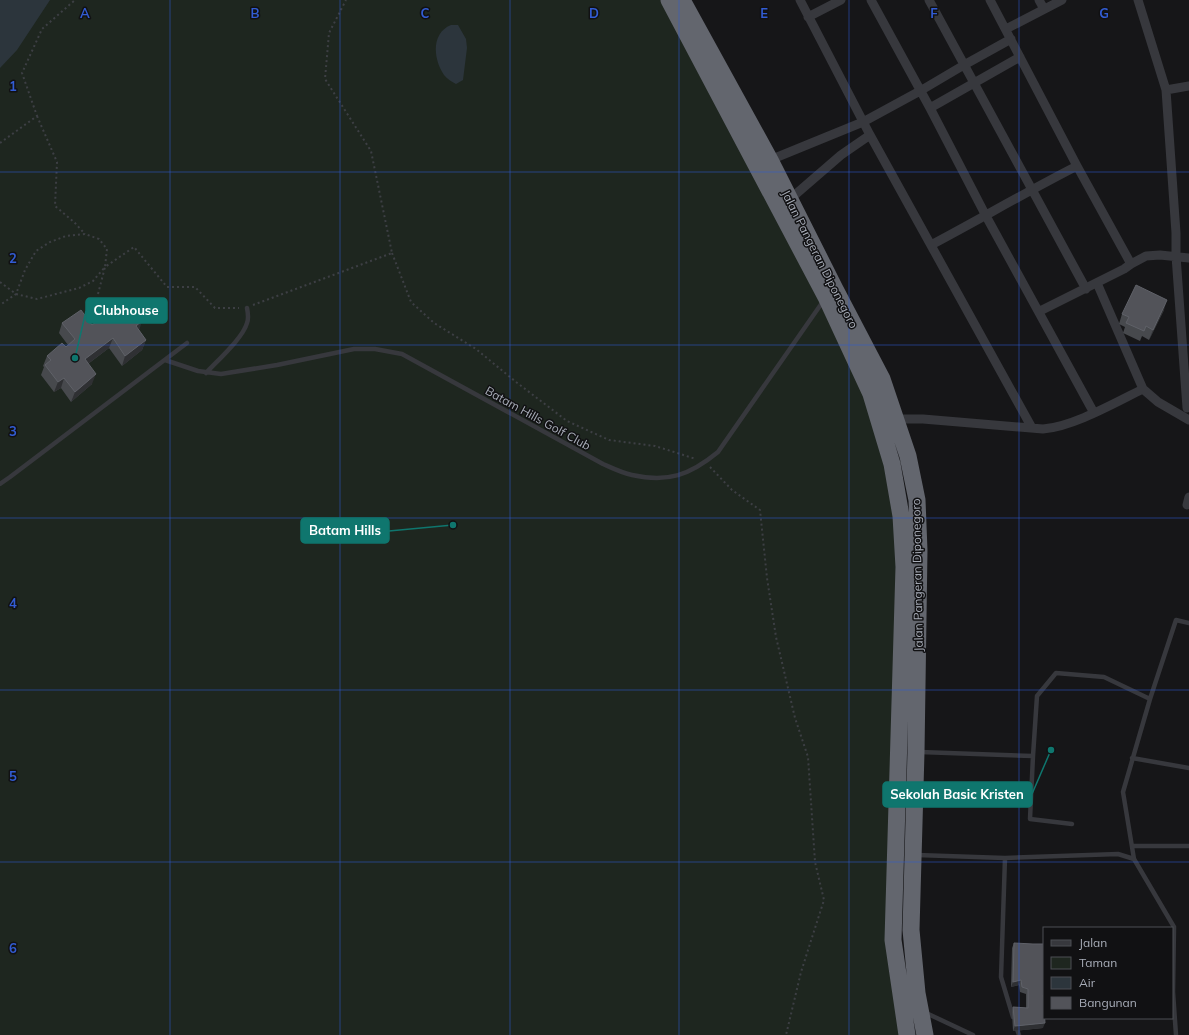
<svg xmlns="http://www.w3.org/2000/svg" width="1189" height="1035" font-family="Mulish,sans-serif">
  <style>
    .green { fill: #1e261f }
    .water { fill: #2c353c }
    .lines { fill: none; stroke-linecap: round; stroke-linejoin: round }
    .path { stroke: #3d3f44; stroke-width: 2; stroke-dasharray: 2 3; stroke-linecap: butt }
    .lane { stroke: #37383d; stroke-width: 4.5 }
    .street { stroke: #37383d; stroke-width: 9 }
    .highway { stroke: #63666e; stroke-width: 17 }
    .wall { fill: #47494d }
    .shaded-wall { fill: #2f3033 }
    .building { fill: #525359; stroke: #5f6168 }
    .grid { fill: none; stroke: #325cd3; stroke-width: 1; stroke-opacity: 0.55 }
    .labels { text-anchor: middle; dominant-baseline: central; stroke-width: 3; stroke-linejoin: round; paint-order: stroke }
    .street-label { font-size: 12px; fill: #a8adb8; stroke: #111113 }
    .grid-label { font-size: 13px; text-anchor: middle; font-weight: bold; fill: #325cd3; stroke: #111113; stroke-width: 3; stroke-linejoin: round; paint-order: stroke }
    .leader { fill: none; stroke: #0f766e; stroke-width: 1.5 }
    .callout-dot { fill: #0f766e; stroke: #111113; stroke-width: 1.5 }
    .callout { fill: #0f766e; stroke: #0f766e; stroke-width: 1.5 }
    .callout-label { font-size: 13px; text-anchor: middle; font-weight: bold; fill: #fff }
  </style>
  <rect width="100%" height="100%" fill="#161618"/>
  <path class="green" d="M0 0H673L898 464V922L912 1035H0Z"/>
  <path class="water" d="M0 0H50L17 50 0 68Z
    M451 25H458L466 39 467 48 463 80 456 84C452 82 447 79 444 75 433 59 431 33 451 25Z"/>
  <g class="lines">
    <path class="path" d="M37 116 57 162 55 206 74 222 85 234
      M0 143 37 116 22 73 42 29 75 0
      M392 253 411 302 434 323 476 349 516 382 567 421 609 440 655 446 696 459
      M0 282 16 294 37 299 79 288 93 281 105 267 107 249 99 239 85 234 66 236 50 242 36 251 25 270 16 294 0 305
      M98 294 105 267 134 247 167 287H195L215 308H239
      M253 305 392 253 371 151 325 79 329 33 346 0
      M710 467 732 490 760 510 767 578 776 637 795 718 808 757 815 862 824 900 801 972 786 1035"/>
    <path class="lane" d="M165 360 198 371 221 374 277 365 354 349H375L402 354 603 464C612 468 622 473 632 475 668 483 690 475 718 452L824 300
      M206 373C217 361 243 338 247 323 249 318 248 313 247 308
      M0 484 10 477 187 343
      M920 752 1033 756 1030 819 1072 824
      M1033 756 1037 696 1056 673 1104 677 1150 699
      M1132 758 1189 768
      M1132 846H1189
      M917 855 1005 858 1001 977 1013 1017
      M1005 858 1118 854 1134 859 1174 927 1173 992 1176 1035
      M1134 859 1123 792 1150 699 1176 620 1189 623
      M924 1012 973 1035
      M1016 1026 1019 1035"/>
    <path class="street" d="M800 0 870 135 1032 428
      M871 0 930 108 986 216 1094 413
      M929 0 1086 289
      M990 0 1077 166 1131 264 1124 269 1040 311
      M1039 0 1044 9
      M1138 0 1166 90 1189 86
      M808 17 841 0
      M1006 29 1062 0
      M1166 90 1176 233V256L1187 408
      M930 108 1020 57
      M770 160 863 122 920 91 964 65 1011 39
      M789 200 841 155 870 135
      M931 245C980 219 1028 191 1077 166
      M1131 264 1146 256 1160 255 1189 258
      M1097 283 1143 389 1158 402 1189 420
      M896 419H923L1043 429C1073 427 1116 402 1143 389
      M1187 505 1189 497"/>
    <path class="highway" d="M669 0 826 297 871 394 892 464 901 516 904 567 893 940 907 1035
      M682 0 770 160 835 289 882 379 908 456 917 500 919 550 916 752 911 930 917 993 925 1035"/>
  </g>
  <path class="wall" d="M1164 310 1149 340 1142 336 1140 341 1123 333 1125 327 1119 324 1122 314Z
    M100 314 139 330 146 340 142 350 122 366 109 348 88 364 92 384 71 402 61 388 54 392 41 375 44 367 43 366 47 356 66 347 68 345 59 333 62 323 92 325 97 321Z
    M1014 943 1043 1000V1028L1013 1031 1012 1012 1013 1007 1026 1008V994L1020 992 1019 985 1011 987 1012 948Z"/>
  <path class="shaded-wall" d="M1167 300 1164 310 1149 340 1153 330Z
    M142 321 139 331 136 326Z
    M113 338 109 348 81 369 85 359Z
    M146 340 142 350 122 366 125 356Z
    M96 374 92 384 71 402 75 392Z
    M64 378 61 388 54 392 58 382Z
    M1021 980 1019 985 1011 987 1013 982Z
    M1045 1023 1043 1028 1013 1031 1015 1026Z"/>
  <path class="building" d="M1136 285 1167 300 1153 330 1146 326 1144 331 1126 323 1129 317 1122 314Z
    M116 303 121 309 128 304 142 321 136 326 146 340 125 356 113 338 85 359 96 374 75 392 64 378 58 382 45 365 51 360 47 356 62 343 66 347 75 339 62 323 81 310 92 325 103 317 100 314Z
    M1014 943 1033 944H1044V995H1043L1045 1023 1015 1026 1013 1007 1028 1008V989L1022 987 1021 980 1013 982Z"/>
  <path class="grid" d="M170 0V1035M340 0V1035M510 0V1035M679 0V1035M849 0V1035M1019 0V1035M0 172H1189M0 345H1189M0 518H1189M0 690H1189M0 862H1189"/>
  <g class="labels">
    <g class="street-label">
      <text transform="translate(820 259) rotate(63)">Jalan Pangeran Diponegoro</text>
      <text transform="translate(538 418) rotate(29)">Batam Hills Golf Club</text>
      <text transform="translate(917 575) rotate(-91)">Jalan Pangeran Diponegoro</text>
    </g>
  </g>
  <g class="grid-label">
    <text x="85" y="18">A</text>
    <text x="255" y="18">B</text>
    <text x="425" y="18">C</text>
    <text x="594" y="18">D</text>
    <text x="764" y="18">E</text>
    <text x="934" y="18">F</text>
    <text x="1104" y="18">G</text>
    <text x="13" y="91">1</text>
    <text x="13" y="263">2</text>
    <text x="13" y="436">3</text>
    <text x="13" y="608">4</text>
    <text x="13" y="781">5</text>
    <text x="13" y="953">6</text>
  </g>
  <path class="leader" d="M75 358L86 311M453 525L389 531M1051 750L1032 794"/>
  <g class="callout-dot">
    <circle cx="75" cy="358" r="4"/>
    <circle cx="453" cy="525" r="4"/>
    <circle cx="1051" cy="750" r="4"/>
  </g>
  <g class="callout">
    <rect x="86" y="298" width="81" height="25" rx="4"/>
    <rect x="301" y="518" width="88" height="25" rx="4"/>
    <rect x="883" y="782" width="149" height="25" rx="4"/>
  </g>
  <g class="callout-label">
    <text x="126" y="315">Clubhouse</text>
    <text x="345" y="535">Batam Hills</text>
    <text x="957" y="799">Sekolah Basic Kristen</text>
  </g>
  <rect x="1043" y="927" width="130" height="92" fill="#111113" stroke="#4d4f55"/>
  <rect x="1051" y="940" width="20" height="6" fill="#37383d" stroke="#4d4f55"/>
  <text x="1079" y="947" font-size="12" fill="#a8adb8">Jalan</text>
  <rect x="1051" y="957" width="20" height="12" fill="#1e261f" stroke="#4d4f55"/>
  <text x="1079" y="967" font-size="12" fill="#a8adb8">Taman</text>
  <rect x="1051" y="977" width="20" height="12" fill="#2c353c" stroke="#4d4f55"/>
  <text x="1079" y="987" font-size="12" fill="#a8adb8">Air</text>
  <rect x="1051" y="997" width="20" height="12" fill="#525359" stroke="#4d4f55"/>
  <text x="1079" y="1007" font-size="12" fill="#a8adb8">Bangunan</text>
</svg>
